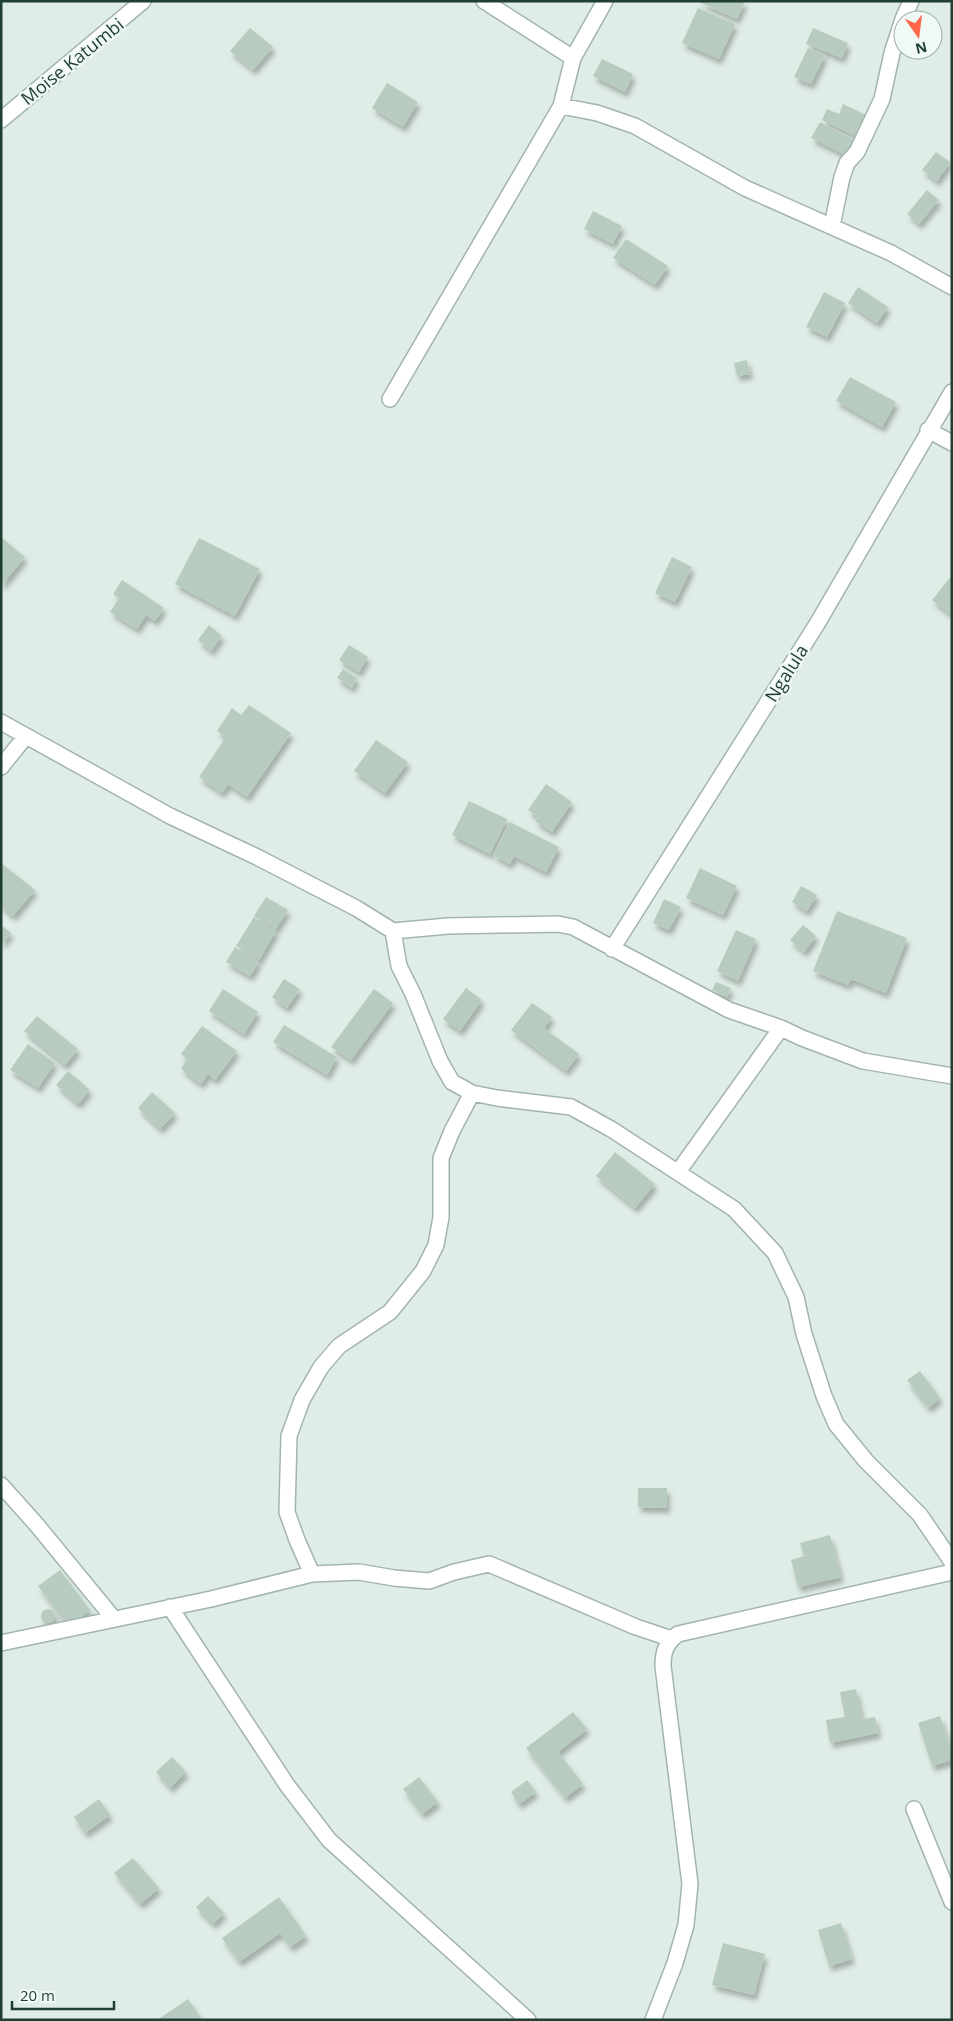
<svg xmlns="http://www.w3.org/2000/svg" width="953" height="2021" font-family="'Open Sans',sans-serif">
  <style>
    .building { fill: #b8cbc1; filter: url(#shadow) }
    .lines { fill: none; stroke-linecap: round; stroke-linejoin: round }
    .minor-casing { stroke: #a2b5ad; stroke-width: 18 }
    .minor { stroke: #fff; stroke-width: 15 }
    .labels { text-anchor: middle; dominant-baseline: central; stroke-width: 4.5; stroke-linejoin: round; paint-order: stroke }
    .street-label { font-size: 18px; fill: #1f3f33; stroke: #f1f9f4 }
  </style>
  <defs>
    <filter id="shadow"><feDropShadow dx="3" dy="5.5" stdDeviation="2.5" flood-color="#0004"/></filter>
  </defs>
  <rect width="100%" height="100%" fill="#e0ede6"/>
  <path class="building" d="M697 1H745L737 19Z
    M698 8 735 24 719 59 682 43Z
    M250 28 273 47 253 70 230 51Z
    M813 28 848 43 842 58 806 44Z
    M808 48 825 55 811 84 794 77Z
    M602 59 633 74 625 92 593 76Z
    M387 83 418 102 403 127 372 108Z
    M843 104 868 116 858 137 822 120 827 109 839 114Z
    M820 122 856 141 848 156 811 138Z
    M936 152 950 162 937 181 922 170Z
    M927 190 939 200 919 224 907 214Z
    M593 211 622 226 613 244 584 229Z
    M626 239 668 266 655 285 613 258Z
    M858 287 888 307 877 323 848 303Z
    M824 292 845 303 827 337 806 327Z
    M747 360 750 374 737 376 734 363Z
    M850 377 896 402 882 427 836 401Z
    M1 537 25 557 1 586Z
    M199 538 260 569 235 616 175 584Z
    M672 557 692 567 675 602 655 593Z
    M952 575V615L932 600Z
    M122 580 164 608 155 621 146 615 137 629 110 612 119 598 113 594Z
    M209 625 222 636 211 651 198 640Z
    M349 645 368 657 359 672 339 660Z
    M343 669 357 678 352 688 337 678Z
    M249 705 291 733 247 797 228 784 222 793 199 777 226 737 217 731 232 708 241 715Z
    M376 740 408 762 385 793 354 771Z
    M546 784 572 802 552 832 535 821 538 817 528 810Z
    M469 801 507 819 490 854 452 835Z
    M510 822 559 847 546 872 514 856 510 864 493 855Z
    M1 863 35 890 13 916 1 906Z
    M700 868 737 886 723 915 686 898Z
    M801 886 817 895 807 911 792 902Z
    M266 897 288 910 276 929 254 916Z
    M664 899 681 907 669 930 653 923Z
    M837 911 907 938 886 993 851 979 848 985 813 971Z
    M254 917 276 931 259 960 236 946Z
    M1 925 11 933 1 944Z
    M803 925 816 936 804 952 790 940Z
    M736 930 756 939 738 981 717 971Z
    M235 947 259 962 250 976 226 962Z
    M284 979 300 989 287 1008 272 997Z
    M716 982 731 988 727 997 712 990Z
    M466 988 482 1000 460 1031 443 1019Z
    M223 989 258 1012 244 1034 209 1011Z
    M374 989 393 1003 351 1060 331 1047Z
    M532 1003 552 1017 544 1028 579 1054 566 1071 511 1030Z
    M37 1016 78 1049 65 1065 24 1031Z
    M284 1025 337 1057 327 1075 273 1042Z
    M202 1026 237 1051 215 1080 208 1074 201 1084 181 1069 187 1059 181 1054Z
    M28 1044 55 1063 38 1088 10 1070Z
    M68 1071 90 1090 78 1104 56 1085Z
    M152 1092 175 1113 160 1129 138 1108Z
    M615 1152 655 1184 635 1208 596 1176Z
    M920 1371 940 1398 928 1408 907 1380Z
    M638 1488H667V1508L638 1507Z
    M830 1535 841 1577 798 1587 791 1560 804 1556 800 1543Z
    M60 1570 90 1610 69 1627 38 1586Z
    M41 1616a7 7 0 1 1 14 0a7 7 0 1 1-14 0Z
    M856 1689 862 1719 875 1717 878 1733 830 1743 826 1720 845 1717 840 1692Z
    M573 1712 587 1729 558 1752 583 1784 565 1798 526 1748Z
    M940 1716 952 1752V1760L932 1766 918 1723Z
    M172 1757 186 1772 170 1788 156 1772Z
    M419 1777 438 1802 422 1814 403 1789Z
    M527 1780 536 1792 519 1804 511 1792Z
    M99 1799 110 1815 85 1833 74 1817Z
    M133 1858 159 1888 140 1904 114 1873Z
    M208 1896 224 1913 213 1924 196 1907Z
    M279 1897 306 1936 290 1947 280 1933 239 1962 222 1938Z
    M841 1923 852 1959 829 1966 818 1930Z
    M723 1943 765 1954 754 1995 712 1985Z
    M188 1999 202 2020H157Z"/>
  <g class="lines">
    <g class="minor-casing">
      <path id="minor" d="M484 1 573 58
        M561 106 597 113 635 126 745 188 891 253 952 287
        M1 120 143 1
        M832 226 842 177 847 163 857 152 882 99 892 53 903 19 911 1
        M390 399 561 106 573 58 605 1
        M928 430 952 443
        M1 722 170 816 257 857 356 908 393 931 448 926 558 924 573 927 729 1010 781 1028 802 1038 863 1061 952 1076
        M1 767 26 736
        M393 931 399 966 413 994 440 1061 452 1082 472 1093 497 1098 571 1107 611 1129 734 1209 775 1253 796 1297 804 1334 824 1396 836 1424 866 1461 920 1515 952 1562
        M612 949 817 624 952 392
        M678 1172 781 1028
        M1 1485 36 1524 114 1619
        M312 1574 297 1540 287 1512 289 1436 302 1400 321 1367 339 1346 390 1312 423 1271 436 1245 441 1217V1158L452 1131 472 1093
        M170 1607 287 1785 329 1840 528 2020
        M1 1643 211 1599 312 1574 359 1572 394 1578 429 1581 454 1572 489 1564 636 1627 672 1639
        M914 1809 952 1902
        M653 2020 675 1963 686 1925 690 1884 663 1666C663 1651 666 1643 678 1634L952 1572"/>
    </g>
    <use href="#minor" class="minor"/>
  </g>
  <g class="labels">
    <g class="street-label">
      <text transform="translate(72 61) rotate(-39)">Moise Katumbi</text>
      <text transform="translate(786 673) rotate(-58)">Ngalula</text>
    </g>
  </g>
  <rect width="953" height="2021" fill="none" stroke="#1f3f33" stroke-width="5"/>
  <g transform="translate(918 35) rotate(166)"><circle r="24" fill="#f1f9f4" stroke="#9dafa7"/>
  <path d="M0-4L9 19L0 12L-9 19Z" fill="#ff664c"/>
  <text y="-8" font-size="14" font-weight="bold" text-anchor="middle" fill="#1f3f33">N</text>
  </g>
  <path d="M12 2001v8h102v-8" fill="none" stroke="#1f3f33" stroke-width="2.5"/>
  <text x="20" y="2001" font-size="15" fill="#1f3f33" stroke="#f1f9f4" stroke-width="4" paint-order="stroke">20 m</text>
</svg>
